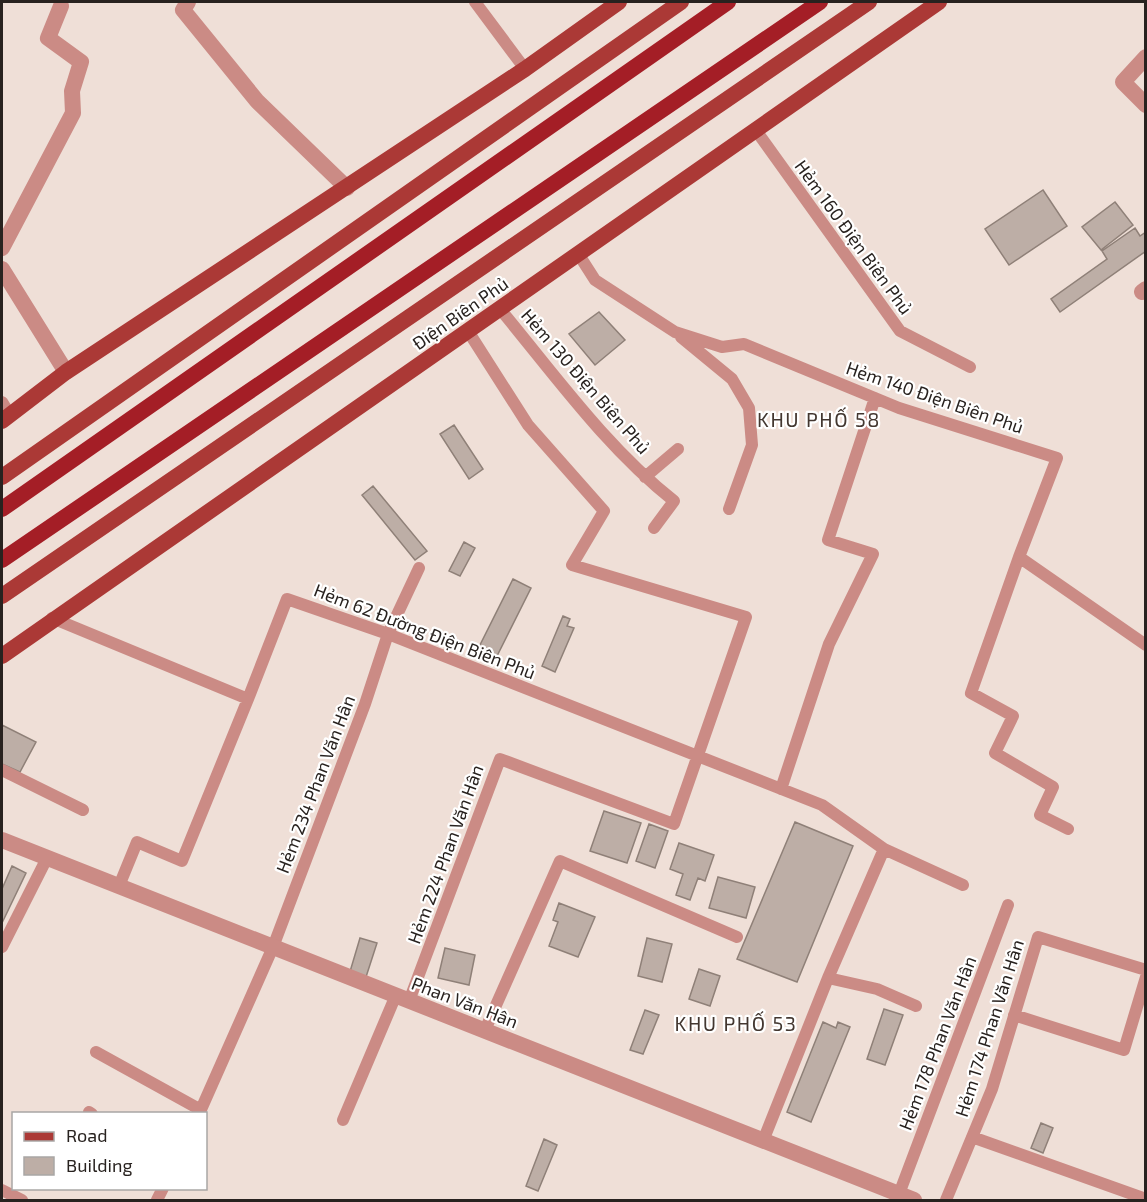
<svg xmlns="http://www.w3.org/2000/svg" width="1147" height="1202" font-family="'Exo 2',sans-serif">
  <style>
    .building { fill: #bdaea6; stroke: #8f8078; stroke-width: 1.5 }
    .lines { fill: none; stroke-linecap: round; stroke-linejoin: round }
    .service { stroke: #cb8b85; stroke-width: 12 }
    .minor { stroke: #cb8b85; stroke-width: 16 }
    .primary { stroke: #ab3936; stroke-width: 16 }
    .trunk { stroke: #a41e26; stroke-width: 16 }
    .labels { text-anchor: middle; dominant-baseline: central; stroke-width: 4.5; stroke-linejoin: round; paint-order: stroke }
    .street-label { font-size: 18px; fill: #28221f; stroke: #fff }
    .neighbourhood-label { font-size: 20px; letter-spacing: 1.5px; fill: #433730; stroke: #fff }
  </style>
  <rect width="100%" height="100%" fill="#efdfd7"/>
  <path class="building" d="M1043 190 1067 226 1009 265 985 229Z
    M1115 202 1133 225 1101 250 1082 227Z
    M1135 228 1140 236 1146 232V251L1060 312 1051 299 1107 259 1102 251Z
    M599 312 625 340 595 365 569 334Z
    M454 425 483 469 469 479 440 434Z
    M373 486 427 551 415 560 362 495Z
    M464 542 475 548 460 576 449 571Z
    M513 579 531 588 497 656 479 647Z
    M563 616 570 619 567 626 574 628 555 672 542 666Z
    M2 725 36 742 20 772 2 764Z
    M604 811 641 823 627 863 590 851Z
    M795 822 853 846 797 982 737 959Z
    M649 824 668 831 655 868 636 861Z
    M679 843 714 855 705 881 698 878 690 900 676 895 683 874 670 869Z
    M12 866 26 873 2 923V889Z
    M718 877 755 887 746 918 709 908Z
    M559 903 595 917 578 957 549 946 558 922 553 920Z
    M360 938 377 943 365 980 349 975Z
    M647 938 672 944 662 982 638 976Z
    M445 948 475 955 469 985 438 978Z
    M699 969 720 976 710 1006 689 999Z
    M884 1009 903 1015 885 1065 867 1059Z
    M645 1010 659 1015 643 1054 630 1050Z
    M823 1022 836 1028 838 1022 850 1027 811 1122 787 1112Z
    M1041 1123 1053 1128 1043 1153 1031 1148Z
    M544 1139 557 1145 538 1191 526 1186Z"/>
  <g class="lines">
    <path class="service" d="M475 2 525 69
      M755 129 900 331 970 367
      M579 255 595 280 675 332 722 347 744 344 899 408 1057 458 1019 557 1146 645
      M500 309C555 375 606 447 674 501L654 528
      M681 337 732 379 749 408 752 445 729 509
      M2 402 10 415
      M645 477 678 449
      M1019 557 971 693 1013 716 995 753 1053 787 1040 815 1068 829
      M52 618 248 699 287 599 388 634 822 805 884 849
      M2 770 83 810
      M781 789 829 644 873 554 828 540 875 398
      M119 886 137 842 182 861 248 699
      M2 947 47 858
      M828 978 877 989 916 1006
      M409 1001 500 759 674 824 746 617 572 565 604 511 528 425 468 331
      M1014 1015 1124 1050 1146 977
      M485 1030 560 861 737 937
      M96 1052 201 1110
      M89 1112 92 1114
      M199 1114 273 947 365 704 388 634 419 568
      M343 1120 396 995
      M972 1137 1146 1199
      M763 1141 828 978 884 849 963 885
      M2 1190 22 1200
      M899 1194 1008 905
      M157 1200 163 1188
      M946 1200 992 1089 1038 937 1146 970"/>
    <path class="minor" d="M188 2 183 10 257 101 347 188
      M1146 57 1123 82 1146 105
      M2 248 73 113 72 91 81 62 48 38 61 6
      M2 269 66 372
      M1142 292 1146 289
      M2 840 914 1200"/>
    <path class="primary" d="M2 421 66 372 525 69 619 2
      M2 477 681 2
      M2 596 869 2
      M2 656 939 2"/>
    <path class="trunk" d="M2 509 728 2
      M2 560 820 2"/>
  </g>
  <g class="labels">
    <g class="street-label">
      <text transform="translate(854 237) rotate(54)">Hẻm 160 Điện Biên Phủ</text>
      <text transform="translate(460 313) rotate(-35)">Điện Biên Phủ</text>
      <text transform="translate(586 381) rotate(49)">Hẻm 130 Điện Biên Phủ</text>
      <text transform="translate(935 397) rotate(19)">Hẻm 140 Điện Biên Phủ</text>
      <text transform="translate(425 631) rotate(21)">Hẻm 62 Đường Điện Biên Phủ</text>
      <text transform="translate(315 784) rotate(-69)">Hẻm 234 Phan Văn Hân</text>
      <text transform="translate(445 854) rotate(-70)">Hẻm 224 Phan Văn Hân</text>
      <text transform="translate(465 1002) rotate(21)">Phan Văn Hân</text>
      <text transform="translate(989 1028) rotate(-72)">Hẻm 174 Phan Văn Hân</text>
      <text transform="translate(937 1043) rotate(-69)">Hẻm 178 Phan Văn Hân</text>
    </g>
    <g class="neighbourhood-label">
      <text x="819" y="419">KHU PHỐ 58</text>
      <text x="736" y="1023">KHU PHỐ 53</text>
    </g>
  </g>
  <rect width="1147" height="1202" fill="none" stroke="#28221f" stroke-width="6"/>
  <rect x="12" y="1112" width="195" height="78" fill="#ffffff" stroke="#a9a7a5" stroke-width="1.5"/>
  <rect x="24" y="1132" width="30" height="9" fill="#ab3936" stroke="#a9a7a5" stroke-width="1.5"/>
  <text x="66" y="1142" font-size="18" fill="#28221f">Road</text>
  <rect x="24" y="1157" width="30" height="18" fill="#bdaea6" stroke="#a9a7a5" stroke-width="1.5"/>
  <text x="66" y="1172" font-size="18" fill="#28221f">Building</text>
</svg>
